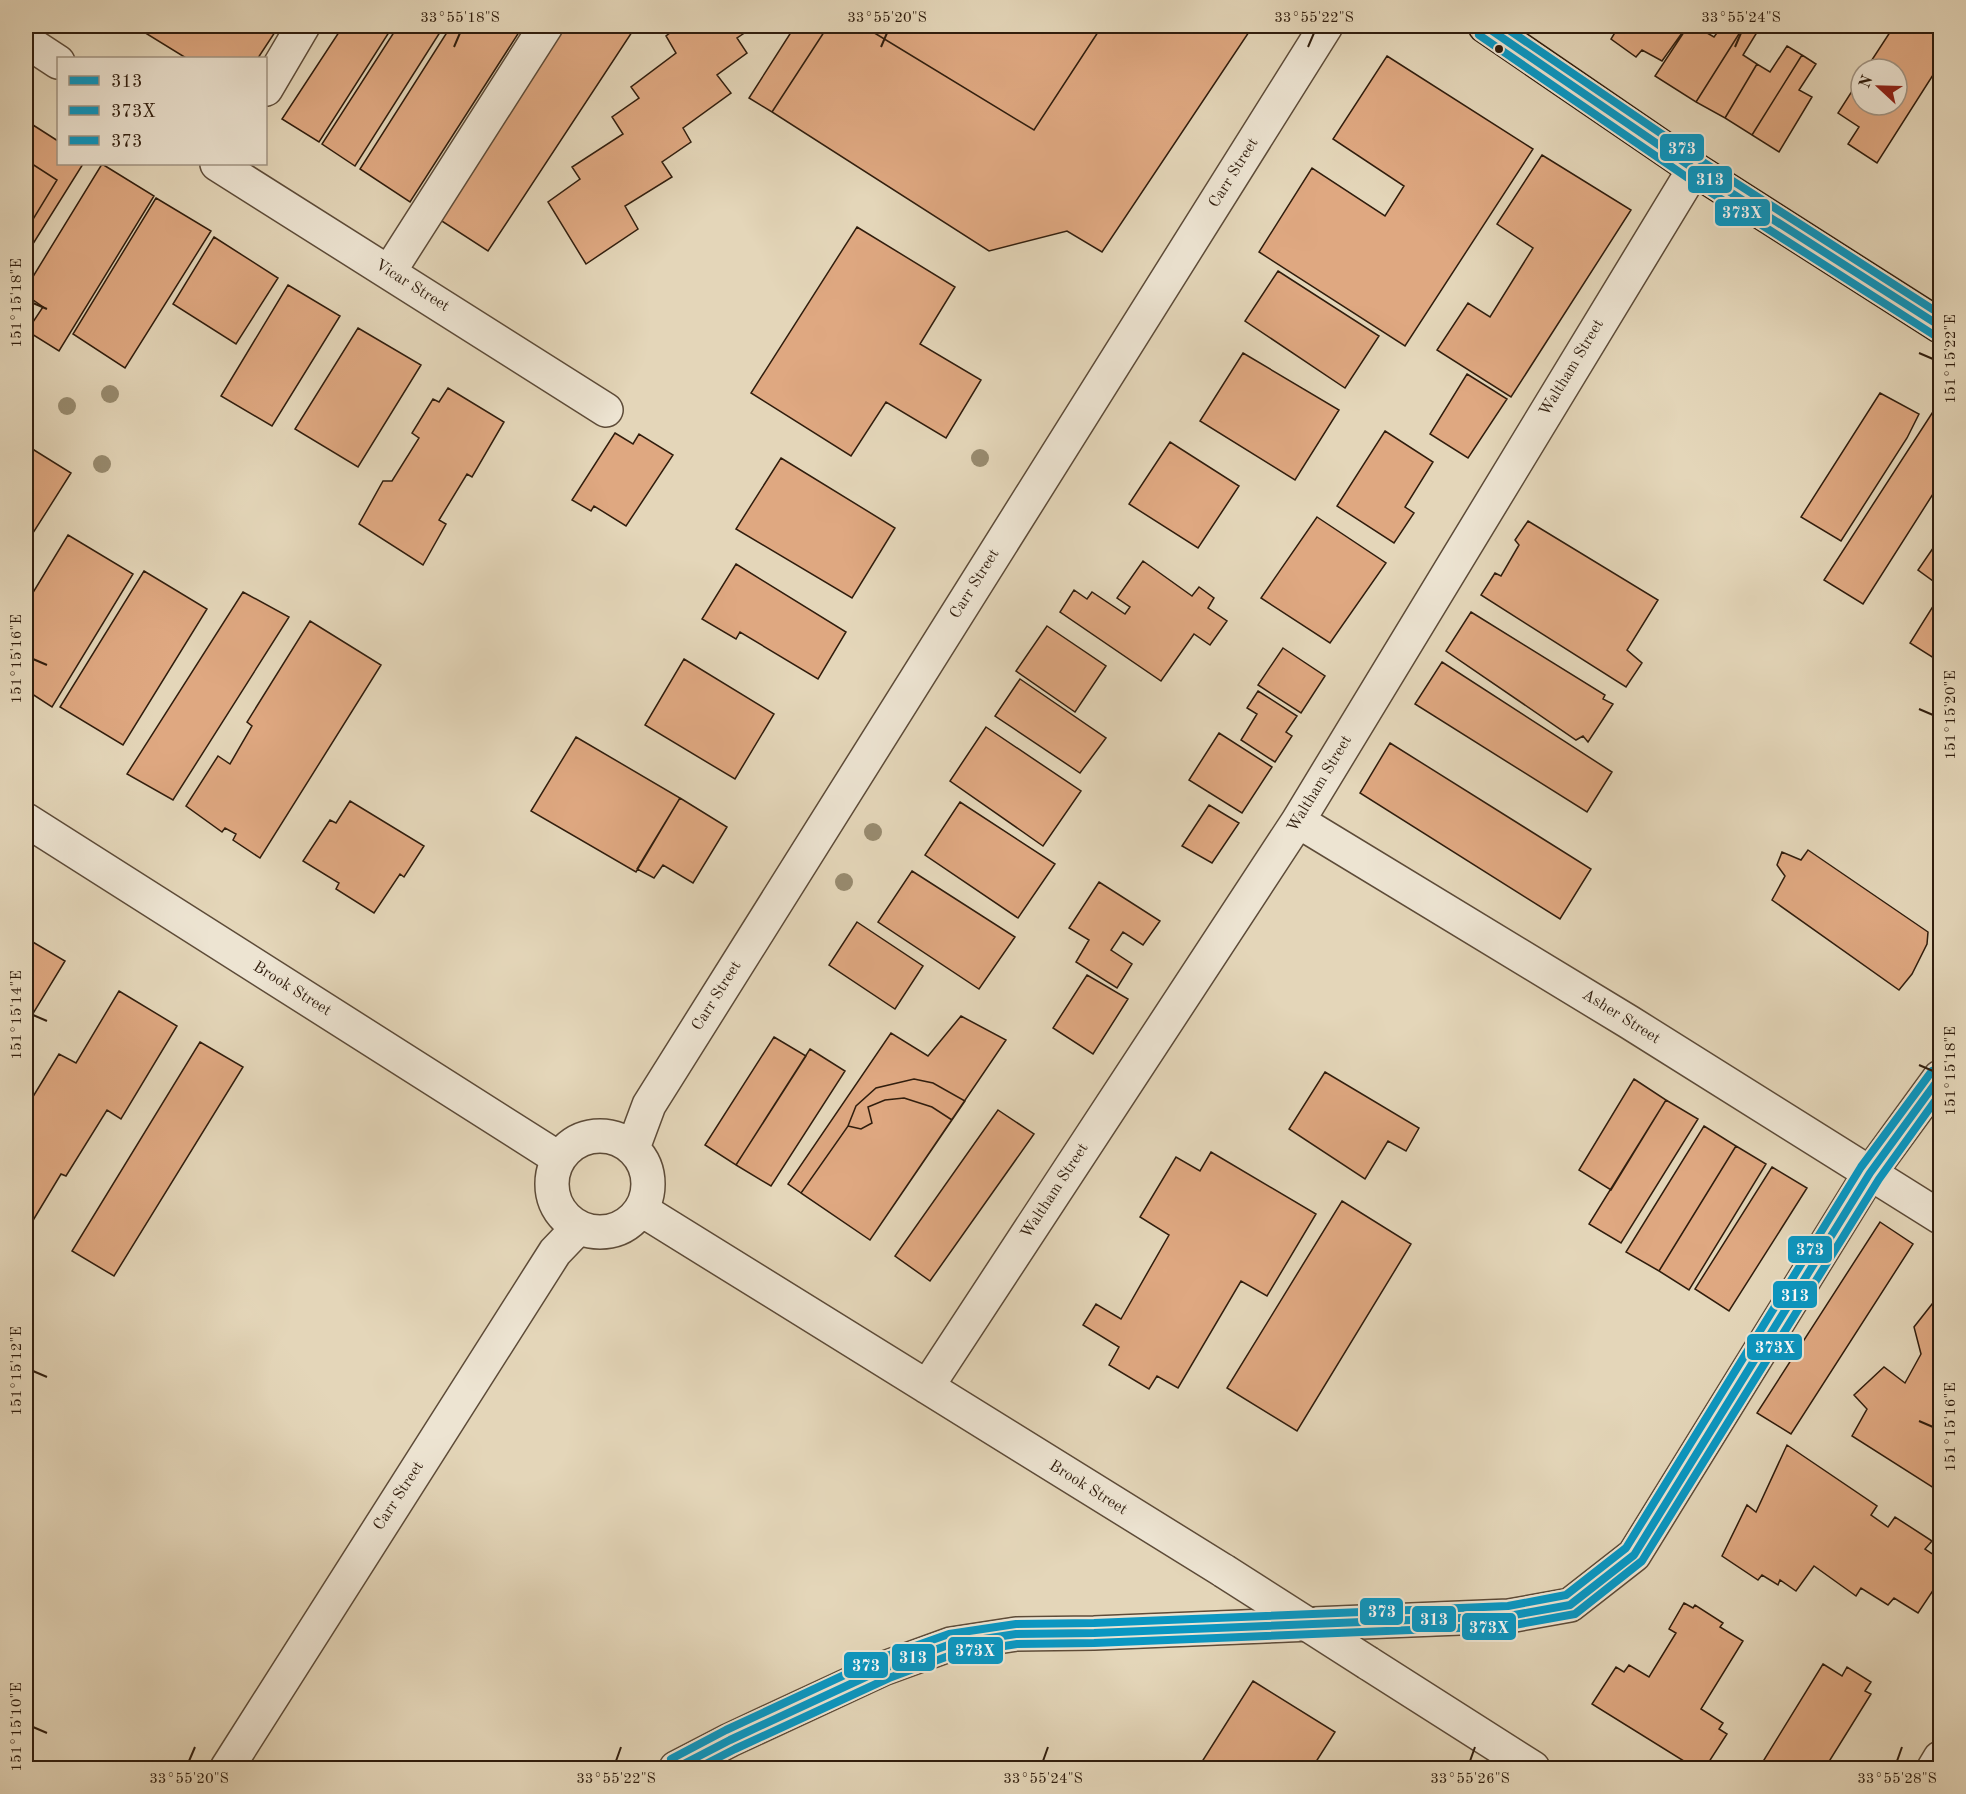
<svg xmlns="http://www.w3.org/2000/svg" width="1966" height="1794" font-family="'Old Standard TT',serif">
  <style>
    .building { fill: #dfa881; stroke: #301d0d; stroke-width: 1.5 }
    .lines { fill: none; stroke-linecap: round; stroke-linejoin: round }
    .minor-casing { stroke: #5d4b38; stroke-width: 36 }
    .major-casing { stroke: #301d0d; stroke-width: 36 }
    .minor { stroke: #ede4d2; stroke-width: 33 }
    .major { stroke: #e4d6b9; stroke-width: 33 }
    .minor-bridge-casing { stroke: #5d4b38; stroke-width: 36; stroke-linecap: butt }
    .minor-bridge { stroke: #ede4d2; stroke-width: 33 }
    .bus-1-casing { stroke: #ede4d2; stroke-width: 12 }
    .bus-2-casing { stroke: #ede4d2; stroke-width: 12 }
    .bus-3-casing { stroke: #ede4d2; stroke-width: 12 }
    .bus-1 { stroke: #0a97c2; stroke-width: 8 }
    .bus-2 { stroke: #0a97c2; stroke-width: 8 }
    .bus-3 { stroke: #0a97c2; stroke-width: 8 }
    .tree { fill: #988b6f }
    .ticks { fill: none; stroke: #301d0d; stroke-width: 2 }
    .bus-dot { fill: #301d0d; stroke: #ede4d2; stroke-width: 2 }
    .labels { text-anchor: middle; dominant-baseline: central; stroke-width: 4.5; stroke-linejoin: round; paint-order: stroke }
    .street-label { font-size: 16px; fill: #301d0d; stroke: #ede4d2 }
    .line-badge { stroke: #ede4d2; stroke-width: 2 }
    .badge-label { font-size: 16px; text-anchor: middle; font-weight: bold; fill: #fff }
    .neatline { fill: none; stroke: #301d0d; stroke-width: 2 }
    .ticks-label { font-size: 15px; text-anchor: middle; fill: #301d0d }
  </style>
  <rect width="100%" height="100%" fill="#e4d6b9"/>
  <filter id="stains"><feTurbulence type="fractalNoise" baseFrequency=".00333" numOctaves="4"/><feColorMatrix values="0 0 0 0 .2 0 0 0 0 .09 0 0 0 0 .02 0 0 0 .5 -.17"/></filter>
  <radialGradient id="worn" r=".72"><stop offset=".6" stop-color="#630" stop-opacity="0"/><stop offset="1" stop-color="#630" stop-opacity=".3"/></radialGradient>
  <path class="building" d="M134 26H279L258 58H186Z
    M343 26H393L319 142 282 119Z
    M398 26H444L355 166 322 144Z
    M451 26H523L410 202 360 169Z
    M558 26H636L488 251 434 216Z
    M679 26H755L737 38 747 53 717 75 731 93 683 128 691 142 662 162 672 177 625 206 638 229 586 264 548 202 580 179 572 167 623 134 612 117 639 98 631 87 676 53 666 36Z
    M795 26H828L772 112 749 98Z
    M828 26H863L1034 130 1102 26H1253L1102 252 1067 231 989 251 772 112Z
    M863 26H1102L1034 130Z
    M1619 26H1687L1662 61 1642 50 1636 57 1611 39Z
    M1688 26H1695L1714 37 1722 26H1744L1696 102 1655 76Z
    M1744 26H1754L1759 29 1743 55 1757 64 1725 118 1696 102Z
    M1894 26H1940V64L1877 163 1848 144 1859 127 1838 113 1861 77V105H1897V69H1866Z
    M1787 46 1802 55 1752 135 1725 118 1757 64 1770 72Z
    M1802 55 1816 64 1799 90 1812 97 1779 152 1752 135Z
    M1387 56 1533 149 1405 346 1259 252 1312 168 1385 216 1404 186 1333 139Z
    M33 125 58 141V164H83L26 255V137Z
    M1542 155 1631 210 1511 397 1437 350 1468 303 1490 317 1533 248 1497 224Z
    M26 160 57 180 32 221 26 217Z
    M102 164 154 196 59 351 27 331 43 307 26 295V288Z
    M156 198 211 231 125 368 73 334Z
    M857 227 955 287 920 344 981 380 946 438 886 402 851 456 751 393Z
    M214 237 278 278 236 344 173 304Z
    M1278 271 1379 336 1345 388 1245 321Z
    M288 285 340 316 272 426 221 396Z
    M358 328 421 365 358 467 295 429Z
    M1243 353 1339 410 1295 480 1200 421Z
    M1467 374 1507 399 1468 458 1430 434Z
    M448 388 504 422 472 477 467 474 439 520 446 524 423 565 359 524 383 481H392L419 438 412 433 433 399 439 402Z
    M1880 393 1919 414 1907 438 1841 541 1801 517Z
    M1938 404 1940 405V483L1863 604 1824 580Z
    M1385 431 1433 462 1405 507 1414 513 1394 543 1337 506Z
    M615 433 633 444 639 434 673 455 626 526 594 506 591 511 572 500Z
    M1170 442 1239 486 1198 548 1129 504Z
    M26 445 71 473 26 544Z
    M781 458 895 528 852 598 736 529Z
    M1317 517 1386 563 1330 643 1261 598Z
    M1528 521 1658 600 1627 650 1642 663 1626 687 1481 595 1495 573 1501 576 1519 545 1515 540Z
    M68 535 133 574 52 707 26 690V604Z
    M1940 538V586L1918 570Z
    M1143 561 1192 596 1199 587 1214 598 1208 608 1227 621 1210 645 1194 634 1161 681 1060 612 1074 590 1087 599 1092 592 1125 614 1130 607 1117 598Z
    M736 564 846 632 818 679 740 632 736 639 702 619Z
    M144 571 207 609 123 745 60 707Z
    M243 592 289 617 173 800 127 774Z
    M1940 595V662L1910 643Z
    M1471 612 1605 695 1603 699 1613 704 1588 742 1583 736 1576 740 1446 651Z
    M310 621 381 665 260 858 233 840 236 834 225 828 222 832 186 806 218 756 230 764 252 726 247 722Z
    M1047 626 1106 666 1075 712 1016 671Z
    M1283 648 1325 676 1301 713 1258 685Z
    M684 659 774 714 735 779 645 725Z
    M1442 662 1612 772 1587 812 1415 704Z
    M1020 679 1106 738 1080 773 995 716Z
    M1258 691 1297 716 1286 732 1292 736 1275 762 1241 740 1257 714 1247 708Z
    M986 727 1081 791 1043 846 950 781Z
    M1219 733 1272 767 1242 813 1189 780Z
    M576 737 680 798 636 872 531 811Z
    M1390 743 1591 869 1560 919 1360 793Z
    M680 798 727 827 693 883 663 865 654 878 637 869Z
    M350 801 424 846 404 877 400 874 374 913 336 889 339 883 303 861 330 820 336 823Z
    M960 802 1055 864 1018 918 925 855Z
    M1209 805 1239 823 1212 863 1182 846Z
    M1808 850 1928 932 1927 944 1912 974 1899 990 1772 900 1785 876 1777 865 1782 852 1801 860Z
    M912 871 1015 937 979 989 878 922Z
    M1099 882 1160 921 1143 945 1123 932 1111 950 1132 964 1117 988 1076 962 1089 940 1069 928Z
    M857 922 923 966 895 1009 829 965Z
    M26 938 65 961 26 1025Z
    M1087 975 1128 999 1093 1054 1053 1028Z
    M119 991 177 1026 121 1119 107 1110 66 1176 61 1174 26 1232V1108L59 1054 76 1063Z
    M961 1016 1006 1040 870 1240 788 1184 891 1033 928 1056Z
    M774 1037 806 1056 736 1165 705 1145Z
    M200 1042 243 1067 114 1276 72 1251Z
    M810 1049 845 1071 771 1186 736 1165Z
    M1325 1072 1419 1128 1406 1151 1388 1141 1365 1179 1289 1129Z
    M914 1079 933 1083 965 1101 952 1120 932 1107 904 1098 885 1100 868 1107 872 1123 861 1129 848 1126 856 1106 876 1088Z
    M1634 1079 1666 1100 1611 1190 1579 1170Z
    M904 1098 932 1107 952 1120 870 1240 801 1193 848 1126 861 1129 872 1123 868 1107 885 1100Z
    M1666 1100 1698 1119 1621 1243 1589 1224Z
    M998 1110 1034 1134 930 1281 895 1256Z
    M1704 1126 1736 1146 1659 1271 1626 1252Z
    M1736 1146 1766 1164 1689 1290 1659 1271Z
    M1211 1152 1316 1214 1267 1296 1241 1281 1178 1388 1157 1376 1149 1389 1109 1365 1119 1347 1083 1325 1096 1304 1121 1319 1169 1235 1140 1217 1176 1157 1200 1171Z
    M1772 1167 1807 1188 1729 1311 1695 1289Z
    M1342 1201 1411 1244 1297 1431 1227 1388Z
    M1880 1222 1913 1244 1791 1434 1757 1413Z
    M1940 1294V1492L1852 1436 1867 1409 1854 1395 1884 1367 1905 1383 1921 1354 1914 1327Z
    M1787 1445 1877 1506 1871 1515 1888 1527 1895 1517 1932 1541 1925 1549 1940 1559V1580L1918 1613 1894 1598 1888 1605 1861 1588 1856 1596 1814 1566 1796 1591 1780 1580 1778 1585 1762 1575 1758 1580 1722 1556 1747 1505 1756 1512Z
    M1684 1603 1693 1608 1695 1605 1723 1623 1720 1627 1743 1641 1701 1709 1723 1723 1719 1729 1727 1734 1705 1768H1695L1592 1704 1616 1667 1624 1672 1629 1665 1649 1677 1676 1633 1669 1629Z
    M1823 1664 1842 1676 1847 1667 1871 1682 1865 1691 1871 1694 1825 1768H1759Z
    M1253 1681 1335 1732 1312 1768H1198Z"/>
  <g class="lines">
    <g class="minor-casing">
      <path id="minor" d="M26 41 58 62
        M266 89 303 26
        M217 164 606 410
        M389 272 546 26
        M26 820 558 1158
        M1298 821 1629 1022 1940 1217
        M552 1184a48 48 0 1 1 96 0a48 48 0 1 1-96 0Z
        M633 1148 649 1105 1326 26
        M642 1210 1224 1571
        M927 1387 1298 821 1694 169
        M1368 1663 1533 1768
        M227 1768 555 1252 578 1228
        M676 1768 730 1740 885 1668 951 1644 1016 1634 1094 1633 1509 1616 1570 1605 1634 1555 1870 1173 1940 1077
        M1934 1768 1940 1758"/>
    </g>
    <g class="major-casing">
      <path id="major" d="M1485 26 1694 169 1940 326"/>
    </g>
    <use href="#minor" class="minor"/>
    <use href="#major" class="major"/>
    <g class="minor-bridge-casing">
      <path id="minor-bridge" d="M1224 1571 1368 1663"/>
    </g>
    <use href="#minor-bridge" class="minor-bridge"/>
    <g class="bus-1-casing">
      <path id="bus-1" d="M1485 26 1694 169 1940 326
        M676 1768 730 1740 885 1668 951 1644 1016 1634 1094 1633 1509 1616 1570 1605 1634 1555 1870 1173 1940 1077"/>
    </g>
    <g class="bus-2-casing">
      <path id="bus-2" d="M1479 35 1688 178 1934 335
        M698 1768 735 1749 889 1678 954 1654 1017 1644 1094 1643 1509 1626 1575 1614 1642 1561 1879 1179 1940 1094"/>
    </g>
    <g class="bus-3-casing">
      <path id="bus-3" d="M1503 26 1700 160 1940 314
        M671 1759 726 1730 881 1658 949 1634 1016 1624 1094 1623 1508 1606 1566 1595 1626 1548 1861 1167 1932 1071"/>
    </g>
    <use href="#bus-1" class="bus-1"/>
    <use href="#bus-2" class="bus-2"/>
    <use href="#bus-3" class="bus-3"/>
  </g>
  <g class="tree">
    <circle cx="110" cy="394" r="9"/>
    <circle cx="67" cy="406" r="9"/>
    <circle cx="980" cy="458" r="9"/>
    <circle cx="102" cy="464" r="9"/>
    <circle cx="873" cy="832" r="9"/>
    <circle cx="844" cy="882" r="9"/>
  </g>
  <path class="ticks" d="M454 47 460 33M881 47 887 33M1308 47 1314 33M1735 47 1741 33M33 303 47 309M1919 353 1933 359M33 659 47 665M1919 709 1933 715M33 1015 47 1021M1919 1065 1933 1071M33 1371 47 1377M1919 1421 1933 1427M33 1727 47 1733M189 1761 195 1747M616 1761 621 1747M1043 1761 1048 1747M1470 1761 1475 1747M1897 1761 1902 1747"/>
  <circle class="bus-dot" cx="1499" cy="49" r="5"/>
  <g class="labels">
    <g class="street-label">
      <text transform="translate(1234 173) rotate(-58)">Carr Street</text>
      <text transform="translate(412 286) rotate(32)">Vicar Street</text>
      <text transform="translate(1572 368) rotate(-59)">Waltham Street</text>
      <text transform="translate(975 584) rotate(-58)">Carr Street</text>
      <text transform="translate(1320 784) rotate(-59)">Waltham Street</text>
      <text transform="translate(292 989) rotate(32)">Brook Street</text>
      <text transform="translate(717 996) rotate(-58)">Carr Street</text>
      <text transform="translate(1621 1017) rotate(32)">Asher Street</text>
      <text transform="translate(1055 1191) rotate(-57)">Waltham Street</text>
      <text transform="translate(1088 1488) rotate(32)">Brook Street</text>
      <text transform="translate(399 1496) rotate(-57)">Carr Street</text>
    </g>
  </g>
  <g class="line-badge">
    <rect x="1659" y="133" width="46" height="29" rx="6" fill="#0a97c2"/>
    <rect x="1687" y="165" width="46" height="29" rx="6" fill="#0a97c2"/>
    <rect x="1714" y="198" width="57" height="29" rx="6" fill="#0a97c2"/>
    <rect x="1787" y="1235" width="46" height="29" rx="6" fill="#0a97c2"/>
    <rect x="1772" y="1280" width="46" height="29" rx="6" fill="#0a97c2"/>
    <rect x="1746" y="1333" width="57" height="28" rx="6" fill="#0a97c2"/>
    <rect x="1359" y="1597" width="45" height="29" rx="6" fill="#0a97c2"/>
    <rect x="1411" y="1605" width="46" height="28" rx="6" fill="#0a97c2"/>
    <rect x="1461" y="1612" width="56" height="29" rx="6" fill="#0a97c2"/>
    <rect x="947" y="1636" width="57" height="29" rx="6" fill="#0a97c2"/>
    <rect x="891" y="1643" width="45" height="29" rx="6" fill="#0a97c2"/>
    <rect x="843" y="1651" width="46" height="28" rx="6" fill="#0a97c2"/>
  </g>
  <g class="badge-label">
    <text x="1682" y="154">373</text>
    <text x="1710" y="185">313</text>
    <text x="1742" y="218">373X</text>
    <text x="1810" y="1255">373</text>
    <text x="1795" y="1301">313</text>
    <text x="1775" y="1353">373X</text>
    <text x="1382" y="1617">373</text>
    <text x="1434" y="1625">313</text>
    <text x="1489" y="1633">373X</text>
    <text x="975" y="1656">373X</text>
    <text x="913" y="1663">313</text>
    <text x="866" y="1671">373</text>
  </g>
  <rect width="1966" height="1794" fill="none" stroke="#e4d6b9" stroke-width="66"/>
  <rect x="57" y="57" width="210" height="108" fill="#ede4d2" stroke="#a19483" stroke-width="1.5"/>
  <rect x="69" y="76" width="30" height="9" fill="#0a97c2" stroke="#a19483" stroke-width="1.5"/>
  <text x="111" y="87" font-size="18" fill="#301d0d">313</text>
  <rect x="69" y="106" width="30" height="9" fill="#0a97c2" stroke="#a19483" stroke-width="1.5"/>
  <text x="111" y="117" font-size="18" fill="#301d0d">373X</text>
  <rect x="69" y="136" width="30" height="9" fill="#0a97c2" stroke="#a19483" stroke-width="1.5"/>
  <text x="111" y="147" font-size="18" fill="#301d0d">373</text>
  <g transform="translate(1879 87) rotate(292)"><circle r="28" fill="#ede4d2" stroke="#a19483" stroke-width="1.5"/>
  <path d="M0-4.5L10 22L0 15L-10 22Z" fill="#8f2418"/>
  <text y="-9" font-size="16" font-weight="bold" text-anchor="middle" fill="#301d0d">N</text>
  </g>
  <rect x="33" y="33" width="1900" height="1728" class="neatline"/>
  <g class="ticks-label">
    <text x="460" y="22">33°55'18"S</text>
    <text x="887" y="22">33°55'20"S</text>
    <text x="1314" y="22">33°55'22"S</text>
    <text x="1741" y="22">33°55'24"S</text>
    <text transform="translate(16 303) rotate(-90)" y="5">151°15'18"E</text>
    <text transform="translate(1950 359) rotate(-90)" y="5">151°15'22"E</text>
    <text transform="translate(16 659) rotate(-90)" y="5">151°15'16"E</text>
    <text transform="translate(1950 715) rotate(-90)" y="5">151°15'20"E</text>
    <text transform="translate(16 1015) rotate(-90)" y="5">151°15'14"E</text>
    <text transform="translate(1950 1071) rotate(-90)" y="5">151°15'18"E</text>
    <text transform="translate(16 1371) rotate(-90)" y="5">151°15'12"E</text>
    <text transform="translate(1950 1427) rotate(-90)" y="5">151°15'16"E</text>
    <text transform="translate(16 1727) rotate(-90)" y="5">151°15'10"E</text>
    <text x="189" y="1783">33°55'20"S</text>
    <text x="616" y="1783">33°55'22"S</text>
    <text x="1043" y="1783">33°55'24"S</text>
    <text x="1470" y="1783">33°55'26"S</text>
    <text x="1897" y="1783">33°55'28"S</text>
  </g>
  <rect width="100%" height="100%" filter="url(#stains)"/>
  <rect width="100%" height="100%" fill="url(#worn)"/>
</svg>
